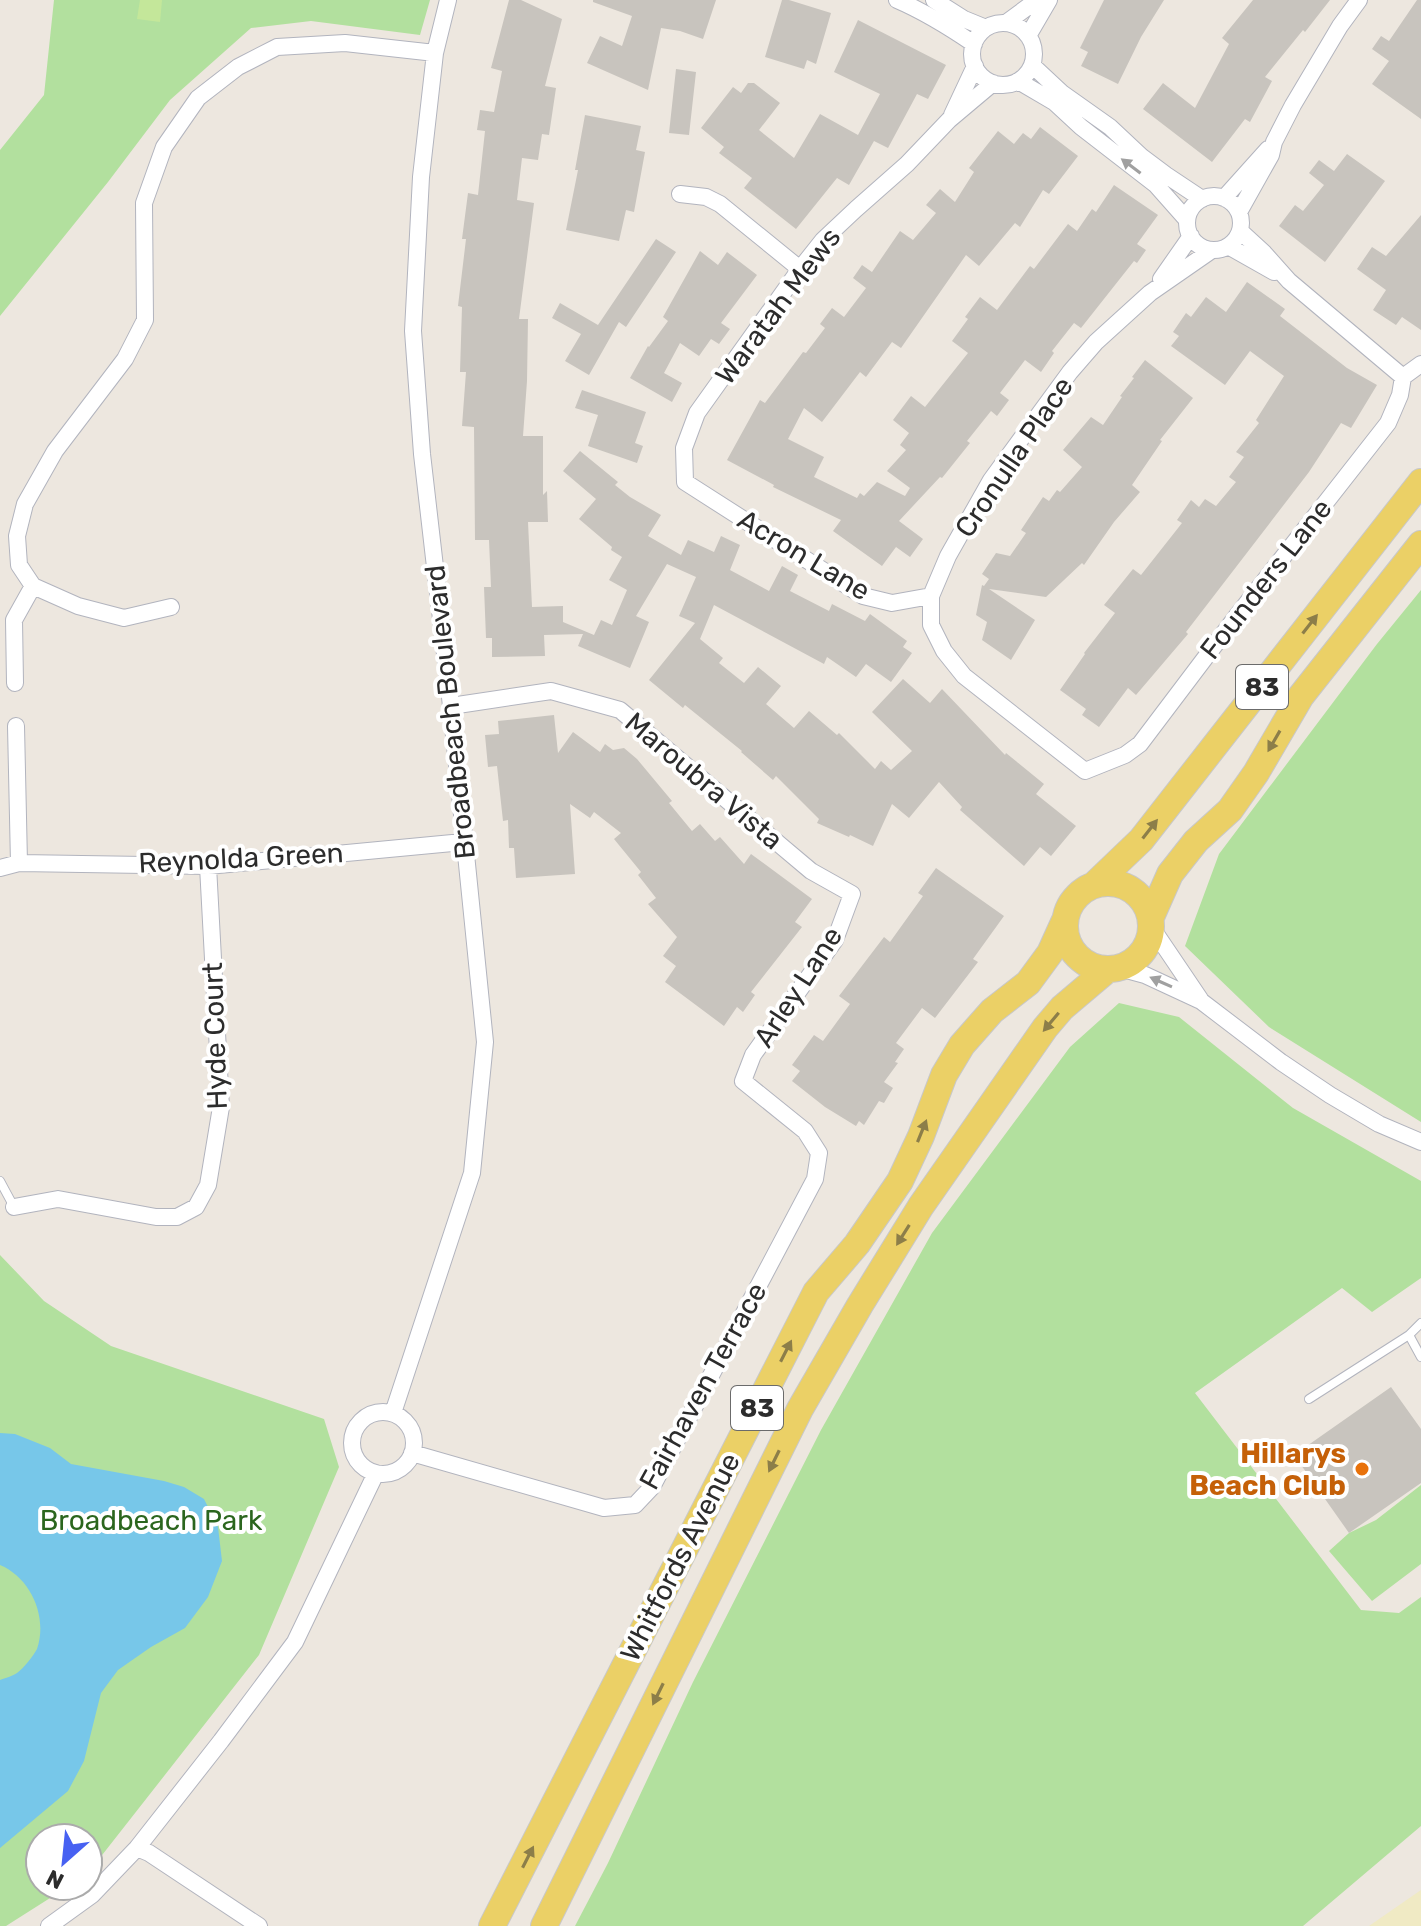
<svg xmlns="http://www.w3.org/2000/svg" width="1421" height="1926" font-family="Rubik,sans-serif">
  <style>
    .green { fill: #b2e09e }
    .sand { fill: #f0eac4 }
    .pitch { fill: #c4e79a }
    .water { fill: #77c7e9 }
    .building { fill: #c8c4be }
    .lines { fill: none; stroke-linecap: round; stroke-linejoin: round }
    .service-casing { stroke: #b2b4be; stroke-width: 10 }
    .minor-casing { stroke: #b2b4be; stroke-width: 18 }
    .primary-casing { stroke: #c8c8c8; stroke-width: 28 }
    .service { stroke: #fff; stroke-width: 8 }
    .minor { stroke: #fff; stroke-width: 16 }
    .primary { stroke: #ebd066; stroke-width: 26 }
    .oneway { fill: #a0a0a0 }
    .oneway2 { fill: #8c7e49 }
    .food-dot { fill: #e8710a; stroke: #fff; stroke-width: 3 }
    .labels { text-anchor: middle; dominant-baseline: central; stroke-width: 8; stroke-linejoin: round; paint-order: stroke }
    .shield { fill: #fff; stroke: #6b6b6b; stroke-width: 2 }
    .shield-label { font-size: 26px; font-weight: bold; fill: #2c2c2c }
    .street-label { font-size: 28px; fill: #2c2c2c; stroke: #fff }
    .food-label { font-size: 28px; font-weight: bold; fill: #c56008; stroke: #fff; text-anchor: end }
    .park-label { font-size: 28px; fill: #2b661e; stroke: #fff }
  </style>
  <rect width="100%" height="100%" fill="#ede7df"/>
  <path class="green" d="M54 0H430L420 35 311 21 251 28 170 100 108 182 0 316V150L44 95Z
    M1421 590V1122L1269 1027 1185 946 1219 854 1377 644Z
    M1119 1003 1179 1017 1293 1108 1421 1181V1278L1372 1312 1342 1288 1195 1393 1361 1610 1399 1613 1421 1597V1826L1303 1926H575L608 1863 693 1682 821 1430 932 1233 1070 1047Z
    M0 1255 44 1301 111 1346 324 1419 339 1467 259 1655 88 1873V1838H40V1886H69L6 1926H0Z
    M1421 1485V1564L1372 1601 1329 1551 1349 1533 1376 1520Z"/>
  <path class="sand" d="M1421 1890V1926H1369Z"/>
  <path class="pitch" d="M140 0H162L160 22 137 19Z"/>
  <path class="water" d="M0 1433 15 1434 50 1448 71 1464 164 1481 184 1487 204 1499 218 1527 222 1561 208 1597 185 1628 151 1647 118 1670 101 1693 84 1761 68 1791 0 1848V1680C5 1678 13 1676 17 1673 23 1669 34 1655 37 1649 48 1617 31 1578 0 1565Z"/>
  <path class="building" d="M509 0H521L562 19 545 86 556 88 549 135 542 134 538 160 522 158 517 200 534 203 519 319H528L527 381 523 436H543V495L547 491 548 522H528L532 607 563 606V622L594 635 601 620 612 625 627 590 609 580 622 557 611 550 612 547 579 519 596 499 563 471 580 451 618 482 615 485 630 497 661 515 648 536 681 555 688 540 714 552 721 536 740 545 730 570 769 591 782 566 798 575 790 591 829 611 832 604 865 621 870 614 907 641 903 647 912 653 891 682 866 664 856 677 827 657 824 664 714 605 700 639 723 658 719 663 744 683 758 667 781 686 766 704 794 728 809 711 837 735 839 733 875 769 881 761 891 770 912 751 872 712 903 679 930 703 942 689 1005 755 1006 753 1044 784 1036 794 1076 826 1051 856 1040 847 1024 866 960 810 962 807 939 782 909 818 892 804 873 846 850 835 849 837 817 823 819 819 776 776 773 780 741 752 742 751 685 705 683 708 649 680 695 623 679 616 696 577 667 564 636 616 649 622 630 668 578 646 583 634 544 635 545 656 492 657V638H486L484 587H491L489 540H475L474 427 462 426 466 372H460L462 307 458 306 466 239H462L468 193 478 195 485 131 477 130 480 110 494 112 502 71 491 68Z
    M593 0H716L703 39 680 31 661 28 648 90 587 63 600 36 622 46 632 16 593 2Z
    M782 0H789L831 13 816 64 807 60 804 69 765 57Z
    M1104 0H1164L1141 37 1118 84 1081 66 1088 52 1080 48Z
    M1253 0H1330L1305 32 1303 30 1265 77 1272 81 1250 122 1245 119 1212 162 1143 109 1163 83 1195 108 1229 44 1222 38Z
    M1417 0H1421V119L1372 84 1389 61 1372 49 1381 36 1389 41Z
    M858 20 946 65 928 99 917 94 888 148 874 141 849 185 837 178 796 229 744 188 752 178 719 153 724 147 701 128 733 87 741 93 748 83H754L780 103 759 130 794 158 820 114 858 135 880 94 834 72Z
    M676 69 696 72 689 135 669 133Z
    M585 115 641 126 636 150 645 152 634 212 626 210 619 241 566 230 578 170H575Z
    M1040 127 1078 156 1049 194 1043 190 1020 227 1015 223 979 266 966 255 901 348 892 342 866 377 860 372 822 422 804 408 788 439 824 457 814 477 857 498 860 493 864 496 877 482 905 496 910 488 887 471 906 450 900 445 909 433 893 420 911 396 925 407 968 353 952 341 968 319 965 317 980 297 997 310 1030 266 1034 269 1068 224 1077 231 1092 209 1096 212 1114 185 1158 215 1137 244 1146 250 1137 263 1134 261 1081 328 1074 323 1052 351 1054 353 1041 372 1025 360 1000 393 1009 400 997 416 991 411 967 441 970 443 942 478 940 477 899 521 923 539 910 557 896 547 882 566 833 531 841 520 773 487 774 485 727 460 760 400 765 403 803 352 806 353 825 328 820 324 832 308 844 317 866 288 853 278 862 265 872 272 900 231 913 240 936 213 926 205 940 189 955 202 974 172 969 168 998 131 1014 144 1023 133 1031 139Z
    M1347 154 1385 181 1325 262 1279 226 1295 205 1303 211 1324 185 1309 173 1319 160 1334 171Z
    M1421 215V330L1402 317 1396 325 1373 310 1386 290 1357 269 1372 247 1386 256Z
    M656 239 676 252 626 327 619 322 589 375 565 361 581 334 552 318 560 303 598 325Z
    M700 251 718 265 727 252 757 275 721 323 730 329 719 344 711 339 699 356 680 343 664 373 682 383 672 402 630 378 648 346 649 347 668 321 663 317Z
    M1247 282 1285 309 1280 316 1347 368 1377 385 1351 428 1341 423 1309 472 1186 632 1188 634 1136 695 1128 688 1099 727 1082 715 1086 709 1060 690 1085 654 1084 653 1115 613 1104 605 1133 569 1141 575 1182 523 1177 520 1191 500 1199 507 1205 499 1216 506 1236 482 1229 477 1244 457 1236 452 1259 423 1256 420 1284 376 1250 351 1225 385 1171 346 1179 336 1173 332 1186 313 1191 317 1206 297 1226 312Z
    M1145 360 1193 398 1160 440 1162 441 1132 485 1140 492 1114 522 1084 565 1082 563 1046 597 989 589 1035 620 1011 660 982 640 987 622 976 615 982 585 984 586 989 579 982 574 996 553 1010 556 1026 533 1021 530 1043 497 1049 501 1057 490 1060 492 1082 467 1063 450 1091 417 1103 425 1122 397 1120 396 1134 378 1132 377Z
    M582 390 646 412 635 443 643 446 637 463 588 446 598 415 575 408Z
    M554 715 558 753 573 732 600 752 605 744 613 750 624 748 637 759 672 801 669 803 692 831 700 824 715 841 720 837 744 864 751 854 812 899 795 922 802 927 751 992 755 995 743 1012 737 1007 724 1026 665 982 676 966 663 956 677 937 648 904 656 898 638 875 641 872 614 839 621 833 594 812 590 818 570 804 575 874 516 878 514 848H509L508 820 503 821 497 766 488 767 485 735 499 734 498 721Z
    M936 868 1004 916 973 959 978 962 935 1018 922 1008 896 1043 904 1049 895 1062 898 1063 884 1082 893 1088 884 1103 879 1101 864 1125 859 1121 856 1126 825 1107 792 1081 800 1071 792 1065 814 1035 823 1041 850 1004 839 996 884 937 890 942 923 896 918 893Z
    M1391 1387 1421 1429V1483L1349 1533 1294 1455Z"/>
  <g class="lines">
    <g class="service-casing">
      <path id="service" d="M0 1181 14 1207
        M1421 1323 1409 1335 1421 1357
        M1309 1399 1409 1335"/>
    </g>
    <g class="minor-casing">
      <path id="minor" d="M897 0C925 12 949 27 974 44
        M934 0 964 19 986 28
        M1006 23 1037 0
        M972 54a31 31 0 1 1 62 0a31 31 0 1 1-62 0Z
        M1028 36 1049 0
        M1032 65 1062 93 1110 127 1142 157 1166 175 1202 199
        M1018 81 1054 102 1081 127 1156 185 1187 220
        M952 115 975 66
        M680 194 706 197 720 204 800 269
        M1187 223a27 27 0 1 1 54 0a27 27 0 1 1-54 0Z
        M1224 198 1268 149
        M1239 212 1271 155 1274 142 1293 105 1340 26 1359 0
        M1240 231 1264 253 1289 281 1403 377
        M1228 246 1274 272
        M1212 250 1150 293 1096 342 1070 372 991 480 948 556 931 596V625L944 651 964 676 1085 771 1125 755 1140 744 1236 617 1388 423 1400 395 1403 377 1421 364
        M1161 279 1191 236
        M931 596 892 603 863 596 685 482 684 448 697 413 800 269 823 240 856 209 907 164 949 120 993 83
        M171 607 124 618 78 606 33 586 19 565 17 536 25 504 55 451 125 359 145 320 144 203 164 147 198 98 238 67 277 47 345 43 435 53
        M15 683 14 620 33 586
        M16 726 19 863
        M0 868 19 863 208 866 463 842
        M1152 928 1200 999
        M1119 968 1145 975 1201 1001 1281 1062 1330 1095 1379 1124 1421 1142
        M14 1207 58 1199 156 1217H177L196 1207 208 1185 221 1107 208 866
        M352 1443a31 31 0 1 1 62 0a31 31 0 1 1-62 0Z
        M393 1413 472 1173 485 1042 451 706 422 454 413 331 421 177 435 53 448 0
        M412 1453 604 1508 635 1505 652 1487 815 1179 819 1153 805 1131 743 1081 753 1055 835 940 852 894 811 871 620 710 551 691 451 706
        M137 1848 149 1853 259 1926
        M49 1926 92 1895 137 1848 221 1741 295 1642 376 1473"/>
    </g>
    <g class="primary-casing">
      <path id="primary" d="M1065 926a43 43 0 1 1 86 0a43 43 0 1 1-86 0Z
        M1095 884 1141 840 1421 482
        M1151 917 1170 874 1196 841 1230 810 1256 773 1301 696 1421 544
        M492 1926 816 1292 857 1244 900 1181 921 1136 944 1075 962 1045 992 1011 1028 983 1050 953 1064 922
        M544 1926 800 1409 860 1305 921 1206 1045 1028 1062 1008 1108 969"/>
    </g>
    <use href="#service" class="service"/>
    <use href="#minor" class="minor"/>
    <use href="#primary" class="primary"/>
  </g>
  <defs><path id="oneway-solid" d="M-6-.8H1V-3.2L6.5 0L1 3.2V.8H-6Z" transform="scale(2)"/></defs>
  <g class="oneway">
    <use href="#oneway-solid" transform="translate(1131 166) rotate(-143)"/>
    <use href="#oneway-solid" transform="translate(1161 982) rotate(-156)"/>
  </g>
  <g class="oneway2">
    <use href="#oneway-solid" transform="translate(1310 624) rotate(-52)"/>
    <use href="#oneway-solid" transform="translate(1274 741) rotate(120)"/>
    <use href="#oneway-solid" transform="translate(1150 829) rotate(-52)"/>
    <use href="#oneway-solid" transform="translate(1051 1022) rotate(130)"/>
    <use href="#oneway-solid" transform="translate(922 1131) rotate(-68)"/>
    <use href="#oneway-solid" transform="translate(903 1235) rotate(122)"/>
    <use href="#oneway-solid" transform="translate(786 1351) rotate(-63)"/>
    <use href="#oneway-solid" transform="translate(774 1461) rotate(116)"/>
    <use href="#oneway-solid" transform="translate(658 1694) rotate(116)"/>
    <use href="#oneway-solid" transform="translate(528 1857) rotate(-63)"/>
  </g>
  <circle class="food-dot" cx="1362" cy="1469" r="8"/>
  <g class="labels">
    <g class="shield">
      <rect x="1236" y="665" width="52" height="44" rx="6"/>
      <rect x="731" y="1386" width="52" height="44" rx="6"/>
    </g>
    <g class="shield-label">
      <text x="1262" y="687">83</text>
      <text x="757" y="1408">83</text>
    </g>
    <g class="street-label">
      <text transform="translate(778 306) rotate(-53)">Waratah Mews</text>
      <text transform="translate(1014 457) rotate(-56)">Cronulla Place</text>
      <text transform="translate(804 555) rotate(31)">Acron Lane</text>
      <text transform="translate(1266 579) rotate(-52)">Founders Lane</text>
      <text transform="translate(450 712) rotate(-96)">Broadbeach Boulevard</text>
      <text transform="translate(704 781) rotate(40)">Maroubra Vista</text>
      <text transform="translate(241 858) rotate(-3)">Reynolda Green</text>
      <text transform="translate(798 987) rotate(-57)">Arley Lane</text>
      <text transform="translate(215 1036) rotate(-92)">Hyde Court</text>
      <text transform="translate(703 1386) rotate(-61)">Fairhaven Terrace</text>
      <text transform="translate(680 1557) rotate(-63)">Whitfords Avenue</text>
    </g>
    <g class="food-label">
      <text x="1346" y="1453">Hillarys<tspan x="1346" dy="32">Beach Club</tspan></text>
    </g>
    <g class="park-label">
      <text x="151" y="1520">Broadbeach Park</text>
    </g>
  </g>
  <g transform="translate(64 1862) rotate(207)"><circle r="38" fill="#ffffff" stroke="#ababab" stroke-width="2"/>
  <path d="M0-6L14 30L0 20L-14 30Z" fill="#4761f2"/>
  <text y="-12" font-size="22" font-weight="bold" text-anchor="middle" fill="#2c2c2c">N</text>
  </g>
</svg>
